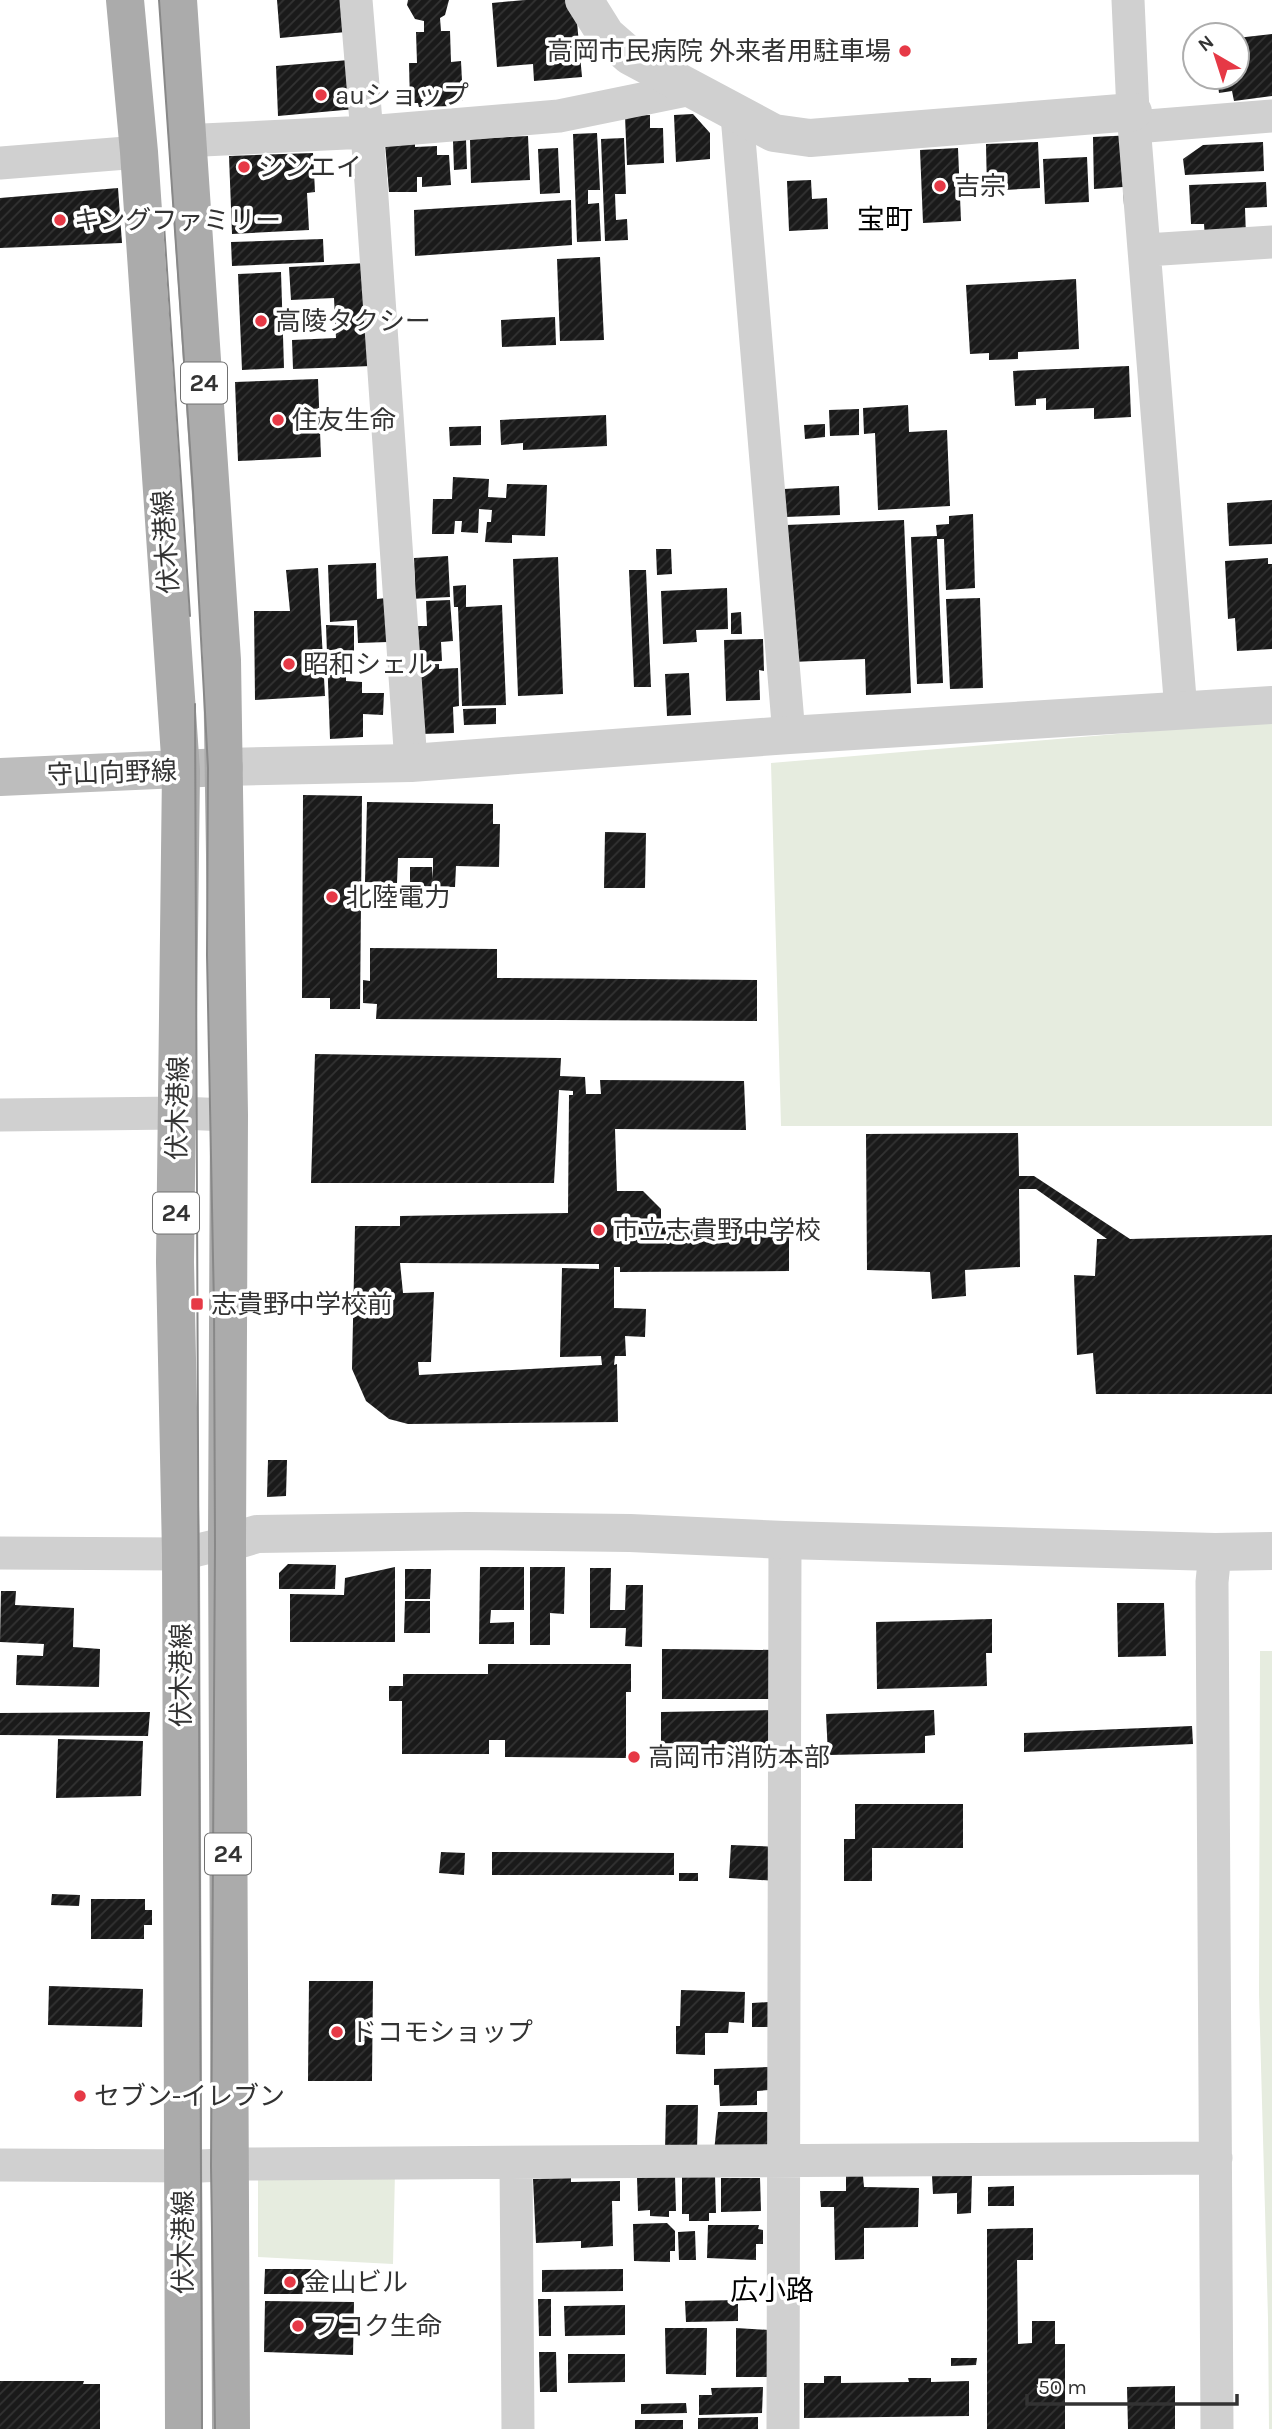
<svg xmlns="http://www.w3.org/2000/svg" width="1272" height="2429" font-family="Karla,'Noto Sans JP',sans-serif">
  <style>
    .green { fill: #e6ecdf }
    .building { fill: url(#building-hatch); fill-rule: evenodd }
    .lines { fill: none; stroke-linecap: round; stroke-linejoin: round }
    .minor { stroke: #d0d0d0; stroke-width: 33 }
    .tertiary { stroke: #d0d0d0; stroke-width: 38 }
    .secondary { stroke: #bdbdbd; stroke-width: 38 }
    .primary { stroke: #ababab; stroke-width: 38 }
    .tram { stroke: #888; stroke-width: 2 }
    .poi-dot { fill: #e63946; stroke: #fff; stroke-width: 2.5 }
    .labels { text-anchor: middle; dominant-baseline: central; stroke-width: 7; stroke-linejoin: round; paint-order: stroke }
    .shield { fill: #fff; stroke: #707070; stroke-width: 2 }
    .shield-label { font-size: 24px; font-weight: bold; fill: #333 }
    .poi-label { font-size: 26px; fill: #333; stroke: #fff; text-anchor: start }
    .street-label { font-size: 26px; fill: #333; stroke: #fff }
    .neighbourhood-label { font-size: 28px; fill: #000; stroke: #fff }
  </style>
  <defs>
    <pattern id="building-hatch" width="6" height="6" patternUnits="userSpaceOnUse" patternTransform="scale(1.75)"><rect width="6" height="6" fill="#1a1a1a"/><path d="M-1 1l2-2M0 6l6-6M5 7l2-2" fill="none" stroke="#333"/></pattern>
  </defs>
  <rect width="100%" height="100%" fill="#fff"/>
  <path class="green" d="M1272 721V1126H781L771 763Z
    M1260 1651H1272V2429H1269L1268 2318 1259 1994Z
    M258 2170 395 2171 393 2264 258 2257Z"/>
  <path class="building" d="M277 0H342L346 32 280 38Z
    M408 0H449L445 15 440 18 441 31H450L451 62 461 61 463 101H452V106L419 107 418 103H410L409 63H417L416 32H424V21L415 19 407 5Z
    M525 0H575L582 77 534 81 533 64 497 67 492 3Z
    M1272 34V96L1234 101 1232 91 1219 93 1217 77H1237V38Z
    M361 59 366 108 278 116 276 66Z
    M693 114 710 133V159L676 162 674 115Z
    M650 115V128H663L664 163 627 165 625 116Z
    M597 133 600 190H588V204L599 203 601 241 577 242 573 134Z
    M1134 135 1152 204 1124 205 1123 187 1094 189 1093 137Z
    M528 136 530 180 471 183 470 139Z
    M624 138 626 194H615L616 220 627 219 628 240 605 241 601 139Z
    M466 140 467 169 454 170 453 141Z
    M415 142V147L437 146V155H449L451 185 422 187V177H417V192H389L385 143Z
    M1038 142 1040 188 987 191 986 144Z
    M1263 142 1264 171 1185 175 1183 159 1203 145Z
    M558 148 560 193 540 194 538 149Z
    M958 148 961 221 923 223 920 150Z
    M313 153 315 192 307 193 309 230 232 234 229 156Z
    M1087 157 1089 202 1045 204 1043 159Z
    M811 180 812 199 827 198 828 229 789 231 787 181Z
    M1266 182 1267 207 1245 208 1246 237 1205 239 1204 224H1191L1189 185Z
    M118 188 122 243 0 248V198Z
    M571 200 572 245 415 256 414 210Z
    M323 239 324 262 232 266 231 242Z
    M600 257 604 340 560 341 557 259Z
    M367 263 371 366 293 369 292 340 336 338 334 298 291 300 289 267Z
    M281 272 284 368 242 370 238 274Z
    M1076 279 1079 349 1018 352V359L989 360V353L970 354 966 285Z
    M555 317 556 345 502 347 501 320Z
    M1129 366 1131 417 1094 419V408L1046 410V398L1036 399V405L1015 406 1013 371Z
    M318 379 321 457 238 461 235 382Z
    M908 405 909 432 947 430 950 506 878 510 875 433 864 434 863 408Z
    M859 409V435L830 436 829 410Z
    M606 415 607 446 523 450V443L501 445 500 420Z
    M825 424V437L805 439 804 425Z
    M481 426V445L450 446 449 427Z
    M453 477 489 479 488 497 506 498 507 484 547 485 545 536 512 535V543L485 542 487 522H491L492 510 479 509 478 533 461 532 462 521H455L454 534H432L433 499H452Z
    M839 486 840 515 785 517 784 489Z
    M1272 500V544L1229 546 1227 503Z
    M973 514 975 588 946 590 944 539H937L943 683 917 684 911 537 937 536 936 525 949 524V516Z
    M904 520 911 693 866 695 865 659 791 662 786 525Z
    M656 549H671L672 574 657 575Z
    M448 556 450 597 410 599 415 581 414 558Z
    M558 557 563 694 518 696 513 559Z
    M1268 558V564H1272V649L1237 651 1235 618 1228 619 1225 561Z
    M376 563 377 599 386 598 388 642 358 643 357 620 330 622 328 565Z
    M318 568 325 696 255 700 254 611H290L286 570Z
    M629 570H646L651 687H634Z
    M466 585V607L502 605 506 705 462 706 458 607H454L453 586Z
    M727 588 728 629 696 630 697 642 663 644 661 591Z
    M980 598 983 688 950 689 946 599Z
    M450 600 453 641 441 642 442 661 415 662 417 626H427L426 601Z
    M741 612 742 634H731V613Z
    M326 625 354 626V657H346V681L362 682V693H384L383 715 363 714V737L330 739Z
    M763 639 764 671 759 670 760 700 726 701 724 640Z
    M439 664V669L458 668 459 706 453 707 454 733 420 734 417 665Z
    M689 673 691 715 667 716 665 674Z
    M496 708V724L464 725 463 709Z
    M303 795 362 796 360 1009H330V998H302Z
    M367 802 493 804V824H500L499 867 456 866 455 887 410 886V867H432L433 879V858H398L397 883 365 882Z
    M605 832 646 833 645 888H604Z
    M370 948 497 949V978L757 980V1021L376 1019 377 1004 363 1003V980L370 981Z
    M315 1054 561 1058 560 1076 585 1077 586 1094H601L600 1080 744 1081 746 1130 615 1129 617 1191H643L661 1209V1220L789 1221V1271L620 1272V1267H614V1308L646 1309 645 1337 625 1336 626 1356H615L614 1365 617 1364 618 1422 408 1424 389 1419 366 1401 352 1369 355 1226H400V1216L568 1213 569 1095H573V1091L559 1090 554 1183H311ZM400 1263 599 1264V1269L562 1268 560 1357 601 1356 602 1365 419 1375 418 1362H431L434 1292 403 1293Z
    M1018 1133 1019 1176H1034L1130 1239 1272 1235V1394H1096L1093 1353 1077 1355 1074 1275 1095 1276 1097 1239H1107L1036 1189H1019L1020 1267 965 1270 966 1296 932 1299 930 1272 867 1270 866 1134Z
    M268 1460H287L286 1496 267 1497Z
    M288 1564 336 1565 335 1589H279V1573Z
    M395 1567V1642H290V1594L344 1595 345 1578Z
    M480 1567H524V1610H491L490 1623 514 1622V1644H479Z
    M530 1567H565L564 1614 550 1613V1645H530Z
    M590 1568H611L610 1610H625L626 1585H643L642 1647 625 1646 626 1628H590Z
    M405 1569H431L430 1599H405Z
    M1 1591H16L15 1605 74 1608 73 1647 100 1649 99 1687 16 1685 17 1655 43 1656 44 1644 0 1642Z
    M405 1601H430V1633H404Z
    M1117 1603H1164L1166 1656 1118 1657Z
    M992 1619V1653H986L987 1686 877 1689 876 1622Z
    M662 1649 778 1650 777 1699H662Z
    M488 1664H631V1692H626V1758L505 1757V1740H489V1754H402V1701H389V1686H403V1674H488Z
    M780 1710 781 1760 728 1761V1749L661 1750V1712Z
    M934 1710 935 1735 925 1736V1753L828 1755 826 1714Z
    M150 1712 148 1736 0 1735V1713Z
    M1192 1726 1193 1744 1024 1752V1733Z
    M58 1739 143 1741 141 1796 56 1798Z
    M855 1804H963V1848H872V1881H844V1839H855Z
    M731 1845 780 1847 778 1881 729 1878Z
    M441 1852 465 1853 464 1875 439 1873Z
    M492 1852 674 1853V1875H492Z
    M679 1873H698V1881H679Z
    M52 1894 80 1895 79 1906 51 1905Z
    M91 1899H145V1910H152V1925H144V1939H91Z
    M309 1981H373L372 2081H308Z
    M49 1986 143 1989 142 2027 48 2025Z
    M681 1990 745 1992 744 2023 729 2022 728 2033H705V2055L676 2054V2026H680Z
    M769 2002V2027H752V2003Z
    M768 2067 769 2090 757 2091V2105L720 2106 719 2085H714V2069Z
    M666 2105H698L697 2151H665Z
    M718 2112H768V2153L714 2152Z
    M715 2175 716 2213H709V2221H689V2214H682V2176Z
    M972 2175 971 2213 957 2214V2193L933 2194 932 2176Z
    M675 2176 676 2211H669V2217L650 2216V2210L638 2211 637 2177Z
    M846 2176H863L864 2187 919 2188 918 2227 864 2228V2259L835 2260 834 2207H821L820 2191H846Z
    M571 2178V2182L620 2181V2201H612L613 2246 581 2248V2241L536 2243 533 2179Z
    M721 2178H760L761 2211 721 2212Z
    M1014 2186V2206H988V2187Z
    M667 2223 675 2231V2251H670V2262L634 2261 633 2224Z
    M708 2225H759L758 2229 763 2230V2244H756V2260L707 2258Z
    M1033 2228V2260H1017L1018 2344 1032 2343V2321H1055V2344H1065V2429H987V2229Z
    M695 2231 696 2260H679L678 2232Z
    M265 2269H317L316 2294H264Z
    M623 2269V2291L542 2292V2270Z
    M538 2299H551V2336H539Z
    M738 2300V2321L686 2322 685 2301Z
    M265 2301 354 2302 353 2355 264 2352Z
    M625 2305V2335L565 2336 564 2306Z
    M665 2328H707L706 2375 666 2374Z
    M736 2328 769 2330 770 2377H736Z
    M539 2352H556L557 2392H540Z
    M568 2354H625V2382L568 2383Z
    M951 2358H977L976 2365 951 2366Z
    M824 2376H841V2383L909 2382 908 2378H931V2382L969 2381V2416L804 2418V2383H824Z
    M0 2381H84L83 2384H100V2429H0Z
    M1175 2386V2429H1128L1127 2387Z
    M763 2387 762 2413 699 2415V2395H712L711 2388Z
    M686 2403 687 2413 641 2414V2404Z
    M758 2417V2429H698V2418Z
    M635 2420H683V2429H635Z"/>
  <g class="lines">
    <path class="minor" d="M356 0 371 183 411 763
      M1128 0 1133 112 1181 711
      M737 115 789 735
      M1135 127 1272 116
      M203 140 367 132 559 116 691 89
      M0 163 139 152
      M1146 250 1272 242
      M0 1115 179 1113 229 1115
      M1215 1552 1212 1582 1217 2429
      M0 1553 181 1554 227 1543
      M516 2163 518 2429
      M0 2165 201 2166 241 2164 1216 2158
      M783 2429 785 1540"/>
    <path class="tertiary" d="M584 0 606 35 630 56 774 133 810 138 1133 112
      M224 767 411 763 789 735 1272 705
      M227 1543 257 1534 467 1531 630 1533 785 1540 1215 1552 1272 1551"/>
    <path class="secondary" d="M0 777 224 767"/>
    <path class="primary" d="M125 0 139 152 181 771 175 1262 181 1554 184 2429
      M178 0 222 660 229 1115 227 1543 231 2429"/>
    <path class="tram" d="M159 0 193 491 208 768 207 955 214 1307 215 1545 211 2166 215 2429
      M164 225 190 616
      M195 704 202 2429"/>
  </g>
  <g class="poi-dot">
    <circle cx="905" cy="51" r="7"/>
    <circle cx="321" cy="95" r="7"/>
    <circle cx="244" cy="167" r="7"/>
    <circle cx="940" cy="186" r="7"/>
    <circle cx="60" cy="220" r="7"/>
    <circle cx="261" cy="321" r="7"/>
    <circle cx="278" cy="420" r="7"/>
    <circle cx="289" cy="664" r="7"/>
    <circle cx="332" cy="897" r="7"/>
    <circle cx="599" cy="1230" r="7"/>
    <rect x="190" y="1297" width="14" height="14" rx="3.5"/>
    <circle cx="634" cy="1757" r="7"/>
    <circle cx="337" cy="2032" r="7"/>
    <circle cx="80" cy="2096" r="7"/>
    <circle cx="290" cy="2282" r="7"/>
    <circle cx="298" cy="2326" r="7"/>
  </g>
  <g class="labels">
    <g class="shield">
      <rect x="181" y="362.5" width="46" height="41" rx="5"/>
      <rect x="153" y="1192.5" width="46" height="41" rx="5"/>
      <rect x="205" y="1833.5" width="46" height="41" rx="5"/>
    </g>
    <g class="shield-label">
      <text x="204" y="383">24</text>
      <text x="176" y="1213">24</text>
      <text x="228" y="1854">24</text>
    </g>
    <g class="poi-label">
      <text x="891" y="51" text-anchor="end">高岡市民病院 外来者用駐車場</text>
      <text x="335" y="95">auショップ</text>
      <text x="258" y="167">シンエイ</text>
      <text x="954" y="186">吉宗</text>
      <text x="74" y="220">キングファミリー</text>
      <text x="275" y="321">高陵タクシー</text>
      <text x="292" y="420">住友生命</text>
      <text x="303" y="664">昭和シェル</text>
      <text x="346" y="897">北陸電力</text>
      <text x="613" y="1230">市立志貴野中学校</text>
      <text x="211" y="1304">志貴野中学校前</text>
      <text x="648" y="1757">高岡市消防本部</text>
      <text x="351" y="2032">ドコモショップ</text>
      <text x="94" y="2096">セブン-イレブン</text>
      <text x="304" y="2282">金山ビル</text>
      <text x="312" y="2326">フコク生命</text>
    </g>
    <g class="street-label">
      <text transform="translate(166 542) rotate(-94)">伏木港線</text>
      <text transform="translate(112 773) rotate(-2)">守山向野線</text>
      <text transform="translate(178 1108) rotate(-89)">伏木港線</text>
      <text transform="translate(181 1675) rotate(-90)">伏木港線</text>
      <text transform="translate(183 2242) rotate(-90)">伏木港線</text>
    </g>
    <g class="neighbourhood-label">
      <text x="885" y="219">宝町</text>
      <text x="772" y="2290">広小路</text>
    </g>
  </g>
  <g transform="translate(1216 56) rotate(321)"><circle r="33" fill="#ffffff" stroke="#adadad" stroke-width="2"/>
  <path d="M0-5L12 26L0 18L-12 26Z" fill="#e63946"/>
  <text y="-10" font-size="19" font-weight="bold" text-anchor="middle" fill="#333333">N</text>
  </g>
  <path d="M1027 2394v10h210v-10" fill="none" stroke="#333333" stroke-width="3.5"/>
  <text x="1038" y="2394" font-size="21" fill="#333333" stroke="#ffffff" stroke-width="5" paint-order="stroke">50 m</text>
</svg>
